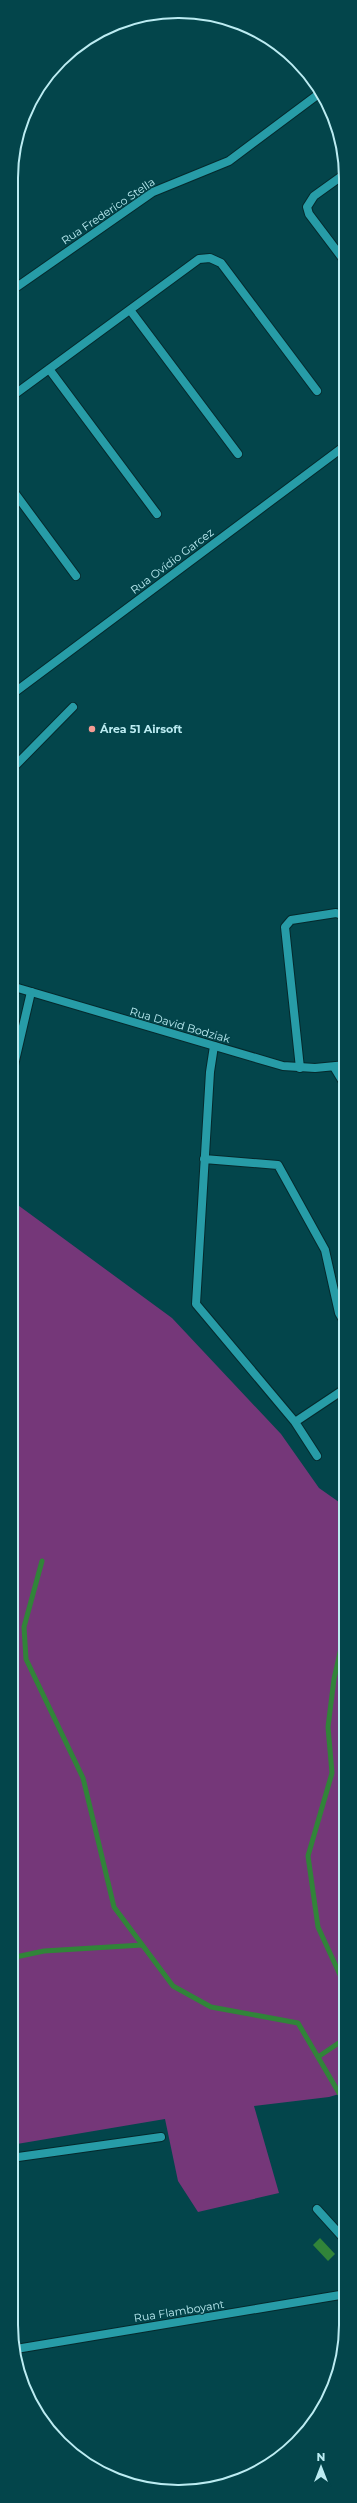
<svg xmlns="http://www.w3.org/2000/svg" width="357" height="2503" font-family="Montserrat,sans-serif">
  <style>
    .green { fill: #753779 }
    .water { fill: #318439 }
    .lines { fill: none; stroke-linecap: round; stroke-linejoin: round }
    .stream { stroke: #318439; stroke-width: 5 }
    .service-casing { stroke: #05292c; stroke-width: 10 }
    .minor-casing { stroke: #05292c; stroke-width: 10 }
    .tertiary-casing { stroke: #05292c; stroke-width: 10 }
    .service { stroke: #279ca7; stroke-width: 8 }
    .minor { stroke: #279ca7; stroke-width: 8 }
    .tertiary { stroke: #279ca7; stroke-width: 8 }
    .poi-dot { fill: #f59c94; stroke: #03454b; stroke-width: 1.5 }
    .labels { text-anchor: middle; dominant-baseline: central; stroke-width: 3; stroke-linejoin: round; paint-order: stroke }
    .street-label { font-size: 11px; fill: #bcecf2; stroke: #03454b }
    .poi-label { font-size: 11px; font-weight: bold; fill: #bcecf2; stroke: #03454b; text-anchor: start }
    .rim { fill: none; stroke: #bcecf2; stroke-width: 2 }
  </style>
  <rect width="100%" height="100%" fill="#03454b"/>
  <path class="green" d="M11 1200 172 1318 281 1434 319 1488 346 1507V2092L329 2097 254 2106 279 2193 198 2212 178 2181 165 2119 11 2145Z"/>
  <path class="water" d="M320 2238 335 2254 328 2261 313 2245Z"/>
  <g class="lines">
    <path class="stream" d="M344 1480 346 1493
      M42 1561 24 1627 26 1659 83 1778 114 1907 173 1986 211 2007 298 2023 339 2093 346 2098
      M346 1626 334 1679 328 1727 332 1773 308 1856 318 1927 346 1988
      M11 1958 44 1951 142 1945
      M318 2057 346 2038"/>
    <g class="service-casing">
      <path id="service" d="M11 770 73 707
        M214 1046 210 1072 196 1304 295 1422 317 1456
        M300 1068 285 927 291 920 336 913 342 915 346 923
        M204 1159 278 1165 325 1250 339 1313 346 1325
        M295 1422 346 1388"/>
    </g>
    <g class="minor-casing">
      <path id="minor" d="M346 173 314 196 307 207 309 214 346 263
        M11 291 153 192 229 161 320 93
        M130 310 238 454
        M49 369 157 514
        M11 397 199 259 210 258 221 263 317 391
        M11 488 76 576
        M11 695 346 445
        M334 1067 346 1087
        M11 1078 31 992
        M11 2158 161 2137
        M317 2209 346 2241
        M16 2349 346 2294"/>
    </g>
    <g class="tertiary-casing">
      <path id="tertiary" d="M11 986 283 1066 315 1068 346 1065"/>
    </g>
    <use href="#service" class="service"/>
    <use href="#minor" class="minor"/>
    <use href="#tertiary" class="tertiary"/>
  </g>
  <circle class="poi-dot" cx="92" cy="729" r="4"/>
  <g class="labels">
    <g class="street-label">
      <text transform="translate(108 211) rotate(-34)">Rua Frederico Stella</text>
      <text transform="translate(172 561) rotate(-37)">Rua Ovídio Garcez</text>
      <text transform="translate(180 1025) rotate(16)">Rua David Bodziak</text>
      <text transform="translate(179 2311) rotate(-9)">Rua Flamboyant</text>
    </g>
    <g class="poi-label">
      <text x="100" y="729">Área 51 Airsoft</text>
    </g>
  </g>
  <path d="M0 0H357V2503H0ZM178 18H179A160 160 0 0 1 339 178V2325A160 160 0 0 1 179 2485H178A160 160 0 0 1 18 2325V178A160 160 0 0 1 178 18Z" fill="#03454b" fill-rule="evenodd"/>
  <path class="rim" d="M178 18H179A160 160 0 0 1 339 178V2325A160 160 0 0 1 179 2485H178A160 160 0 0 1 18 2325V178A160 160 0 0 1 178 18Z"/>
  <g transform="translate(321 2467)" stroke="#03454b" stroke-width="3" paint-order="stroke">
  <path d="M0-3L7 15L0 10L-7 15Z" fill="#bcecf2"/>
  <text y="-6" font-size="11" font-weight="bold" text-anchor="middle" fill="#bcecf2">N</text>
  </g>
</svg>
